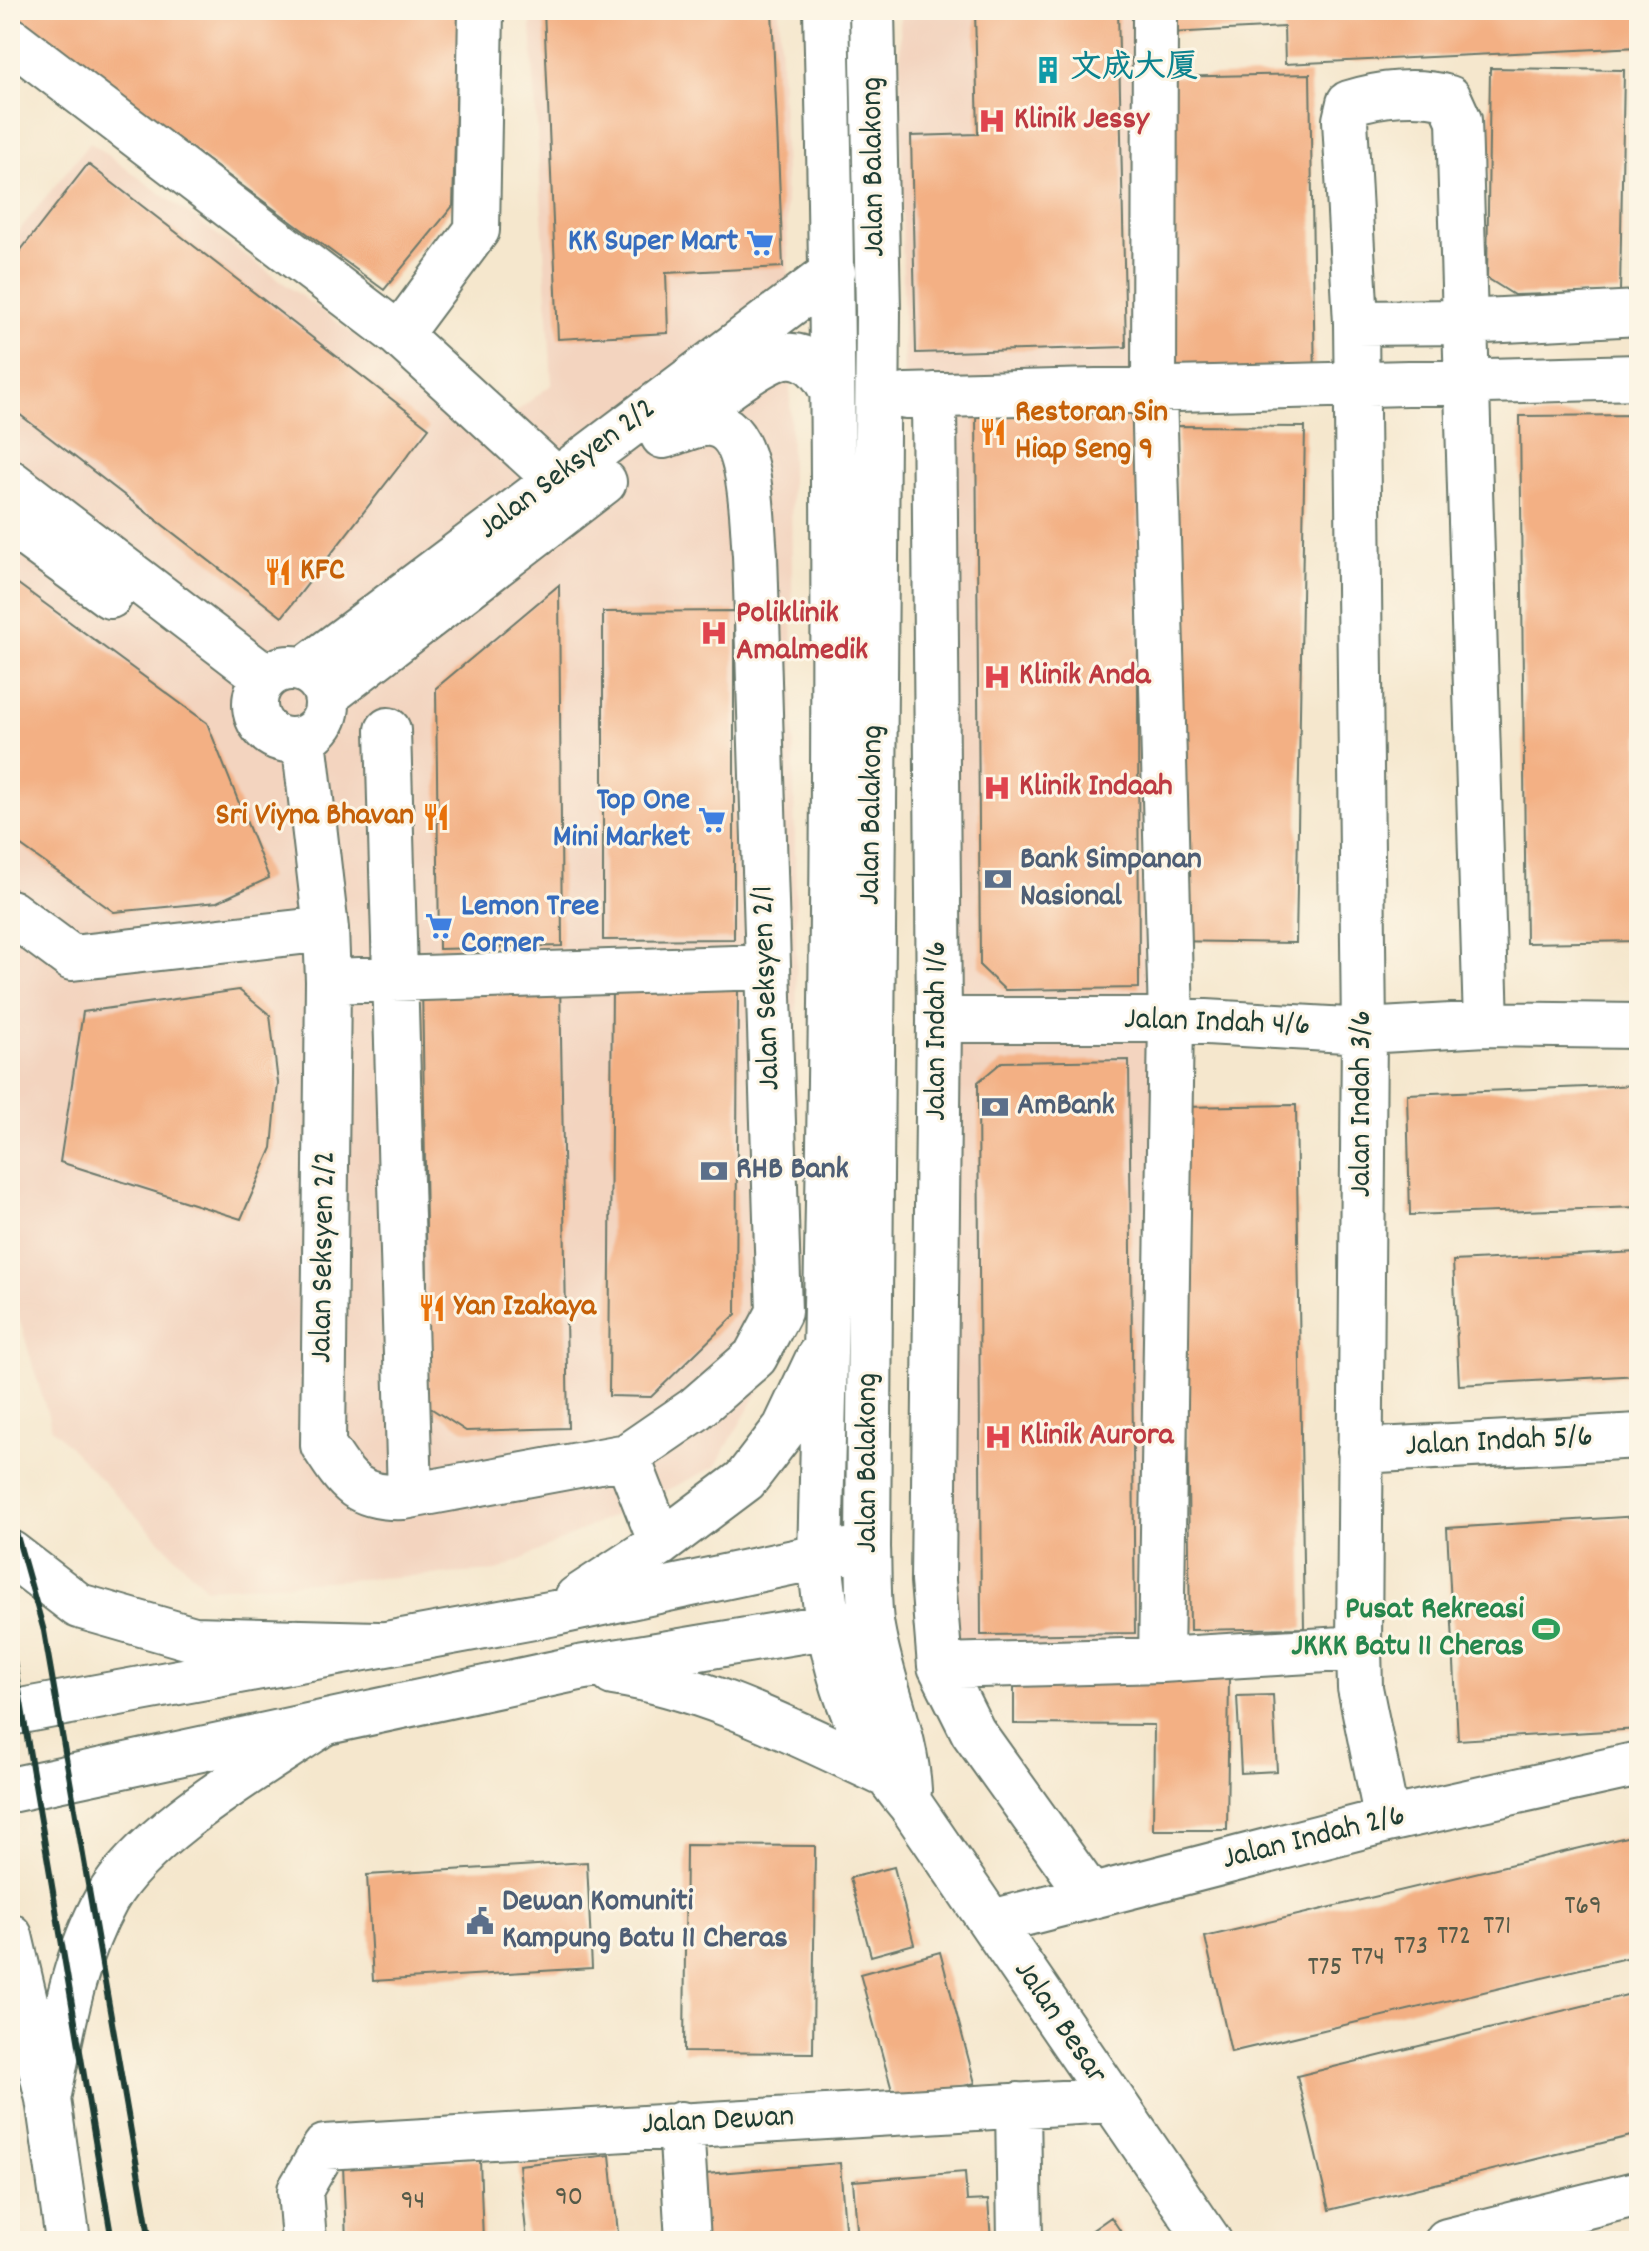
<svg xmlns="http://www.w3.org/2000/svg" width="1649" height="2251" font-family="Dekko,'LXGW WenKai TC',sans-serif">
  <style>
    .built { fill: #f3d4bf }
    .building { fill: #f3b084 }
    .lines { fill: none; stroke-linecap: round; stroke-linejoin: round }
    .minor-casing { stroke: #6a786a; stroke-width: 48 }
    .highway-casing { stroke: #6a786a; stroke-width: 48 }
    .minor { stroke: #fff; stroke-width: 44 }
    .highway { stroke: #fff; stroke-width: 44 }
    .rail { stroke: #1f3d34; stroke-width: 6 }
    .labels { text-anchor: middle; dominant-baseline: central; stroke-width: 6; stroke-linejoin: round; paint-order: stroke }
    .number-label { font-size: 28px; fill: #545a48 }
    .culture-label { font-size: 32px; font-weight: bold; fill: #0d838f; stroke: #fcf5e5; text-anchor: start }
    .health-label { font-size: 32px; font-weight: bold; fill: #be3a42; stroke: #fcf5e5; text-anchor: start }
    .street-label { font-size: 32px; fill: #1f3d34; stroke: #fcf5e5 }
    .shop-label { font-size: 32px; font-weight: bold; fill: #366cbe; stroke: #fcf5e5; text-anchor: end }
    .food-label { font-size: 32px; font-weight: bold; fill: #c56008; stroke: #fcf5e5; text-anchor: start }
    .service-label { font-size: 32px; font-weight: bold; fill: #4e5e75; stroke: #fcf5e5; text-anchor: start }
    .leisure-label { font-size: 32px; font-weight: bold; fill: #27864d; stroke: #fcf5e5; text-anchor: end }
  </style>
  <rect width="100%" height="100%" fill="#fcf5e5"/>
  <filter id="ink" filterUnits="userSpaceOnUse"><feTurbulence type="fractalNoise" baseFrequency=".0125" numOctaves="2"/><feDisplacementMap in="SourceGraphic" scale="16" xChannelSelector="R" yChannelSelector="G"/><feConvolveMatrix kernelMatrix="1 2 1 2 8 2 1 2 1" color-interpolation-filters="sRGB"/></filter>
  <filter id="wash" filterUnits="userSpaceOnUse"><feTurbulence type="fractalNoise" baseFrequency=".006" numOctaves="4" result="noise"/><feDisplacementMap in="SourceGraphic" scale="32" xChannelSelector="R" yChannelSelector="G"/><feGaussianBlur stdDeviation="1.8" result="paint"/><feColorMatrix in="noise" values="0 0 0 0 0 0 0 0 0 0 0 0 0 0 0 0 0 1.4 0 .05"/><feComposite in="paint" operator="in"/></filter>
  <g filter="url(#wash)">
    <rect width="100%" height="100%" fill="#f5e7cd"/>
    <path class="built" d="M530 10H779L789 291 800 1319 715 1467 497 1571 206 1588 52 1429 10 1288V242L90 142 489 433 552 384Z
      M900 10H1145L1159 1192 1152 1652 957 1656 949 1592 948 380 904 379Z"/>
    <g id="blocks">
      <path class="building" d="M10 10H459L453 206 384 290 10 15Z
        M544 10H772L783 267 666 273 668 333 558 339Z
        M975 10H1118L1126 347 916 353 911 136 978 134Z
        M1169 10H1639V47L1285 64 1284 27 1170 33Z
        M1490 68 1624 70 1620 292 1514 295 1487 278Z
        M1310 74 1315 383 1171 386 1167 77Z
        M88 164 429 428 282 617 10 407V264Z
        M1137 408 1139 988 1005 990 980 966 976 409Z
        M1639 415V941L1526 943 1520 416Z
        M1178 426 1305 427 1296 943 1169 941Z
        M10 578 207 723 269 878 217 902 114 912 10 838Z
        M559 585 562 946 439 949 436 688Z
        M734 611V939L603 940V612Z
        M560 981 568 1428 466 1431 429 1407 422 985Z
        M738 982 736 1314 651 1397 609 1396 612 983Z
        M239 990 270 1015 278 1083 272 1148 241 1219 60 1162 83 1012Z
        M1129 1060 1135 1633 981 1635 978 1082 1002 1062Z
        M1639 1085V1207L1410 1215 1407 1094Z
        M1296 1105 1304 1628 1190 1630 1183 1107Z
        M1639 1252V1375L1459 1385 1453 1261Z
        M1639 1516V1729L1458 1740 1447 1528Z
        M1014 1675 1229 1676 1227 1830H1153L1154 1725 1014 1724Z
        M1273 1695 1277 1771 1241 1773 1237 1696Z
        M1639 1834V1955L1231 2052 1205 1937Z
        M686 1845 815 1846 813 2053 684 2052Z
        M587 1862 592 1968 373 1981 367 1875Z
        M894 1867 914 1944 871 1956 850 1878Z
        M940 1952 975 2083 896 2105 860 1974Z
        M1639 1992V2134L1329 2210 1297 2076Z
        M610 2155 618 2233 527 2241 519 2165Z
        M480 2160 483 2241H346L343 2165Z
        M840 2163 846 2241H698L693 2175Z
        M965 2172 967 2201 988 2200 991 2241H858L853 2181Z
        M1111 2217 1127 2241H1077Z"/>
    </g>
  </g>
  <g filter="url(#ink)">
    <use href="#blocks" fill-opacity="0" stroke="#6a786a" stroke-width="2"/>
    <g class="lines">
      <g class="minor-casing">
        <path id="minor" d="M826 10C839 525 834 1041 820 1556 828 1651 846 1730 910 1804L1209 2241
          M872 10 878 311 868 1547C869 1571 868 1597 871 1621 879 1678 906 1733 909 1790
          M1155 10 1154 390 1171 1020 1161 1660
          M10 39 399 335 557 480
          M1356 323 1464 322 1639 313
          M399 335 477 230 481 10
          M934 395 939 1020 933 1581 940 1666 973 1732 1089 1894
          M906 396 1639 377
          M671 430C699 411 751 366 781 357 806 350 824 373 832 392
          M10 482 265 677
          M10 523 110 596
          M255 704a36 36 0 1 1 72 0a36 36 0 1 1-72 0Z
          M304 670 833 272
          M327 695 604 482
          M388 730 410 1495
          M304 739 326 929 328 981 323 1445C347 1482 357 1499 404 1497L627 1456 694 1410 755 1357 779 1312 755 555C751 520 755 428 711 424 697 422 676 433 663 436
          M10 912 72 958 326 929
          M328 981 766 967
          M939 1020H1171L1364 1031 1486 1024 1639 1026
          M1360 1451 1639 1436
          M627 1456 661 1543
          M577 1598 661 1543 745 1480 785 1428 819 1356
          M940 1666 1161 1660 1359 1648
          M613 1673C709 1687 797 1734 884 1774
          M10 1713 555 1613 846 1551
          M10 1790 579 1668 855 1622
          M1387 1820 1360 1688 1359 1648 1364 1031 1356 323 1345 120 1349 103C1380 93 1418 89 1449 98L1459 120 1486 1024
          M992 1922 1387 1820 1639 1764
          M1018 2105 1020 2241
          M681 2124 688 2241
          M304 2241 300 2190 325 2147 1111 2100
          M1447 2241 1639 2193"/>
      </g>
      <g class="highway-casing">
        <path id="highway" d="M10 1553 79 1606 194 1639 378 1644
          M10 1936 48 2099 68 2241
          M48 2099C62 2032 72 1961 106 1900 145 1832 259 1767 324 1723"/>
      </g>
      <use href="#minor" class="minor"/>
      <use href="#highway" class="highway"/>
      <path class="rail" d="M10 1511 44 1631 150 2241
        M10 1637 112 2241"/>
    </g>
  </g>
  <defs>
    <g id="building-bare" transform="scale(2.16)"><path d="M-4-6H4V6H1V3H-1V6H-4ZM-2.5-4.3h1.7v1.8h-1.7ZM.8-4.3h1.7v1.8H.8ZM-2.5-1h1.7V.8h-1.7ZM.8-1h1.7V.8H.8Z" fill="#0f9aa8" stroke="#fcf5e5" stroke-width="2.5" paint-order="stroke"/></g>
    <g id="hospital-bare" transform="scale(2.16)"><path d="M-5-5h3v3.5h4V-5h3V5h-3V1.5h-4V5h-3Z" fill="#e0444e" stroke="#fcf5e5" stroke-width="2.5" paint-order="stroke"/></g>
    <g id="supermarket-bare" transform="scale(2.16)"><path d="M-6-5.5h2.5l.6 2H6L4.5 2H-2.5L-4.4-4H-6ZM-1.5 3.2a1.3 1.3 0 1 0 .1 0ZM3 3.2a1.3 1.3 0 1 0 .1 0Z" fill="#3f7fe0" stroke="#fcf5e5" stroke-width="2.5" paint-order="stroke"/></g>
    <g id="restaurant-bare" transform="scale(2.16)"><path d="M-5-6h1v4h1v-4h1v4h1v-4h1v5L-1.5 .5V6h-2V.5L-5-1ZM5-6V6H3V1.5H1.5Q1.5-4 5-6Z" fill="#e8710a" stroke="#fcf5e5" stroke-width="2.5" paint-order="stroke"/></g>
    <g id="bank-bare" transform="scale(2.16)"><path d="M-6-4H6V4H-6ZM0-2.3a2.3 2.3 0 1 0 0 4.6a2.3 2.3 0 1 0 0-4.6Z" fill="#5c6f8a" stroke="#fcf5e5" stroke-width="2.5" paint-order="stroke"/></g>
    <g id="stadium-bare" transform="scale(2.16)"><path d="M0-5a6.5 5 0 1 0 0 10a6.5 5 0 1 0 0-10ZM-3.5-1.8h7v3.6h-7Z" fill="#2e9e5b" stroke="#fcf5e5" stroke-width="2.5" paint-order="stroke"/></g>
    <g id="civic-bare" transform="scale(2.16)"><path d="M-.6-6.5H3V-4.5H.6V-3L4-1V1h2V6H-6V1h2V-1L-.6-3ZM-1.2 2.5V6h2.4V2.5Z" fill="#5c6f8a" stroke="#fcf5e5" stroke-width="2.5" paint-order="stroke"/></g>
  </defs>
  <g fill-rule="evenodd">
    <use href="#building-bare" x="1048" y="70"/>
    <use href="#hospital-bare" x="992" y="121"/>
    <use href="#supermarket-bare" x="760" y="243"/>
    <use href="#restaurant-bare" x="993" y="432"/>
    <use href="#restaurant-bare" x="278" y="572"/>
    <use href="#hospital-bare" x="714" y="633"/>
    <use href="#hospital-bare" x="997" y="677"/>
    <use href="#hospital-bare" x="997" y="788"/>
    <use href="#restaurant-bare" x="436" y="817"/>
    <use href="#supermarket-bare" x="712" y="820"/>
    <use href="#bank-bare" x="998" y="879"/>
    <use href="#supermarket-bare" x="439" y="926"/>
    <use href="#bank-bare" x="995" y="1107"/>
    <use href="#bank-bare" x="714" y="1171"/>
    <use href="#restaurant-bare" x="432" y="1308"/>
    <use href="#hospital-bare" x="998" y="1437"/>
    <use href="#stadium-bare" x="1546" y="1629"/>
    <use href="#civic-bare" x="480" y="1921"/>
  </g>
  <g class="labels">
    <g class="number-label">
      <text x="1583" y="1908">T69</text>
      <text x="1497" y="1928">T71</text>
      <text x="1454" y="1938">T72</text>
      <text x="1411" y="1948">T73</text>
      <text x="1368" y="1959">T74</text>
      <text x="1325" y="1969">T75</text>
      <text x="569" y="2199">90</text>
      <text x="413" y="2203">94</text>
    </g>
    <g class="culture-label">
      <text x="1070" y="70">文成大厦</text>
    </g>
    <g class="health-label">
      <text x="1014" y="121">Klinik Jessy</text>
      <text x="736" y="615">Poliklinik<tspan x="736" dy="37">Amalmedik</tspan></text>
      <text x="1019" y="677">Klinik Anda</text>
      <text x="1019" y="788">Klinik Indaah</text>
      <text x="1020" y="1437">Klinik Aurora</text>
    </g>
    <g class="street-label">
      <text transform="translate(875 167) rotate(-91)">Jalan Balakong</text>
      <text transform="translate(568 470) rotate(-37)">Jalan Seksyen 2/2</text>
      <text transform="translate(873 815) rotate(-89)">Jalan Balakong</text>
      <text transform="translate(768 988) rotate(-92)">Jalan Seksyen 2/1</text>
      <text transform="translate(1217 1024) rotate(2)">Jalan Indah 4/6</text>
      <text transform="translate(938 1031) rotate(-90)">Jalan Indah 1/6</text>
      <text transform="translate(1363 1104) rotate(-90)">Jalan Indah 3/6</text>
      <text transform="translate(325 1257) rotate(-89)">Jalan Seksyen 2/2</text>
      <text transform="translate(1499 1443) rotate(-3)">Jalan Indah 5/6</text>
      <text transform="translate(869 1463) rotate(-90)">Jalan Balakong</text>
      <text transform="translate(1314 1839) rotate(-14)">Jalan Indah 2/6</text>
      <text transform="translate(1059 2023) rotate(56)">Jalan Besar</text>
      <text transform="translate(718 2122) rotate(-3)">Jalan Dewan</text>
    </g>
    <g class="shop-label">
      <text x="738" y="243">KK Super Mart</text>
      <text x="690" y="802">Top One<tspan x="690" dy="37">Mini Market</tspan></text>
      <text x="461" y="908" text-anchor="start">Lemon Tree<tspan x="461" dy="37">Corner</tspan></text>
    </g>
    <g class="food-label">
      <text x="1015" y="414">Restoran Sin<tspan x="1015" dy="37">Hiap Seng 9</tspan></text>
      <text x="300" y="572">KFC</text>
      <text x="414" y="817" text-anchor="end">Sri Viyna Bhavan</text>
      <text x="454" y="1308">Yan Izakaya</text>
    </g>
    <g class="service-label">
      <text x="1020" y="861">Bank Simpanan<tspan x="1020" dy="37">Nasional</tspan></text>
      <text x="1017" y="1107">AmBank</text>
      <text x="736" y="1171">RHB Bank</text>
      <text x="502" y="1903">Dewan Komuniti<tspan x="502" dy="37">Kampung Batu 11 Cheras</tspan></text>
    </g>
    <g class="leisure-label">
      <text x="1524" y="1611">Pusat Rekreasi<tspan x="1524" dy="37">JKKK Batu 11 Cheras</tspan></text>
    </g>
  </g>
  <rect width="1649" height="2251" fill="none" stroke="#fcf5e5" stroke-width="40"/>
</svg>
